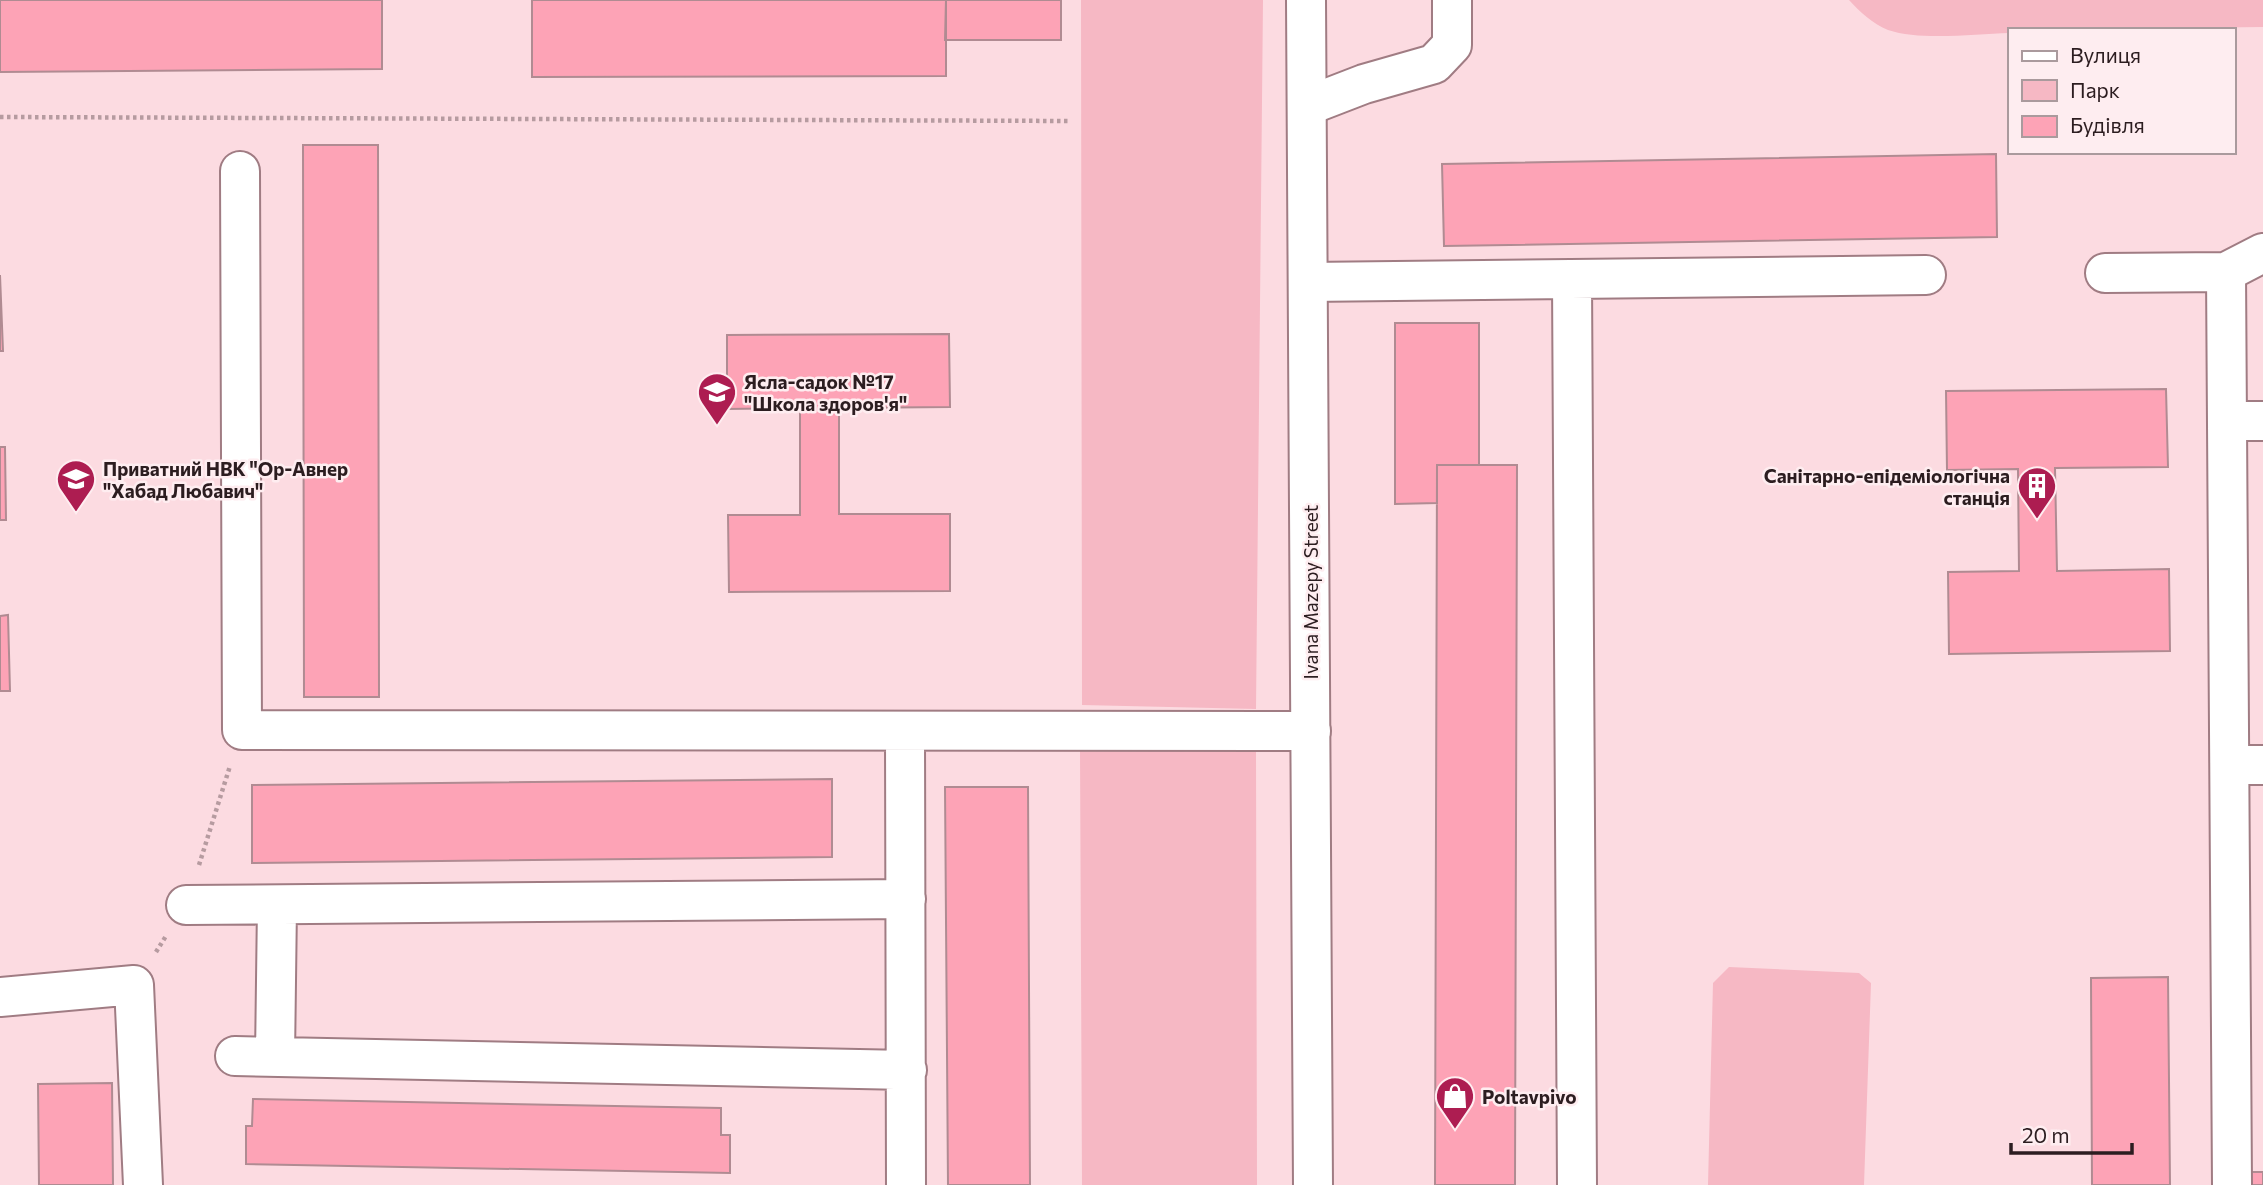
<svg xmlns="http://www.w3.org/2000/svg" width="2263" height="1185" font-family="Commissioner,sans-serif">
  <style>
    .green { fill: #f6b8c4 }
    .building { fill: #fda3b6; stroke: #b08b92; stroke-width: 2 }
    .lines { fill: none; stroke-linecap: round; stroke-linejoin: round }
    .minor-casing { stroke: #a07c83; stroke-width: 42 }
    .major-casing { stroke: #a07c83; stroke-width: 42 }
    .path { stroke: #b69ba0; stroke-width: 4.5; stroke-dasharray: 3.5 3.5; stroke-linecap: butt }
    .minor { stroke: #fff; stroke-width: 38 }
    .major { stroke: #fff; stroke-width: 38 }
    .labels { text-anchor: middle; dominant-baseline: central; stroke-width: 5; stroke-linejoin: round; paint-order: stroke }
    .poi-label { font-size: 19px; font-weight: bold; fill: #2c1d20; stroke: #feedf0; text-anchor: start }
    .street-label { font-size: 19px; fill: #2c1d20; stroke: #feedf0 }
  </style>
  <rect width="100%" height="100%" fill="#fcdbe1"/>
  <path class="green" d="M1081 0H1263L1256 709 1082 705Z
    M1849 0H2263V27L2009 30V33C1975 34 1920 41 1888 30 1873 24 1860 12 1849 0Z
    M1080 749 1256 751 1257 1185H1082Z
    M1729 967 1859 973 1871 983 1864 1185H1708L1713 983Z"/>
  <path class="building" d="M0 0H382V69L0 72Z
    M532 0H946V76L532 77Z
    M946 0H1061V40H945Z
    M303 145H378L379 697H304Z
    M1996 154 1997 237 1444 246 1442 164Z
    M0 275 3 351H0Z
    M1395 323H1479V465H1437V503L1395 504Z
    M949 334 950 407 839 408V514H950V591L729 592 728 515H800V408L727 409V335Z
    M2166 389 2168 467 2055 468 2057 571 2169 569 2170 651 1949 654 1948 572 2019 571 2018 469 1947 470 1946 391Z
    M0 447H5L6 520H0Z
    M1437 465H1517L1515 1185H1435Z
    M8 615 10 691H0V616Z
    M832 779V857L252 863V785Z
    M945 787H1028L1030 1185H948Z
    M2168 977 2170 1185H2092L2091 978Z
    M112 1083 113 1185H39L38 1084Z
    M253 1099 721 1108V1135H730V1173L246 1164V1126H252Z
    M2247 1172H2263V1185H2247Z"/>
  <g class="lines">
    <g class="minor-casing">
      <path id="minor" d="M1307 106 1364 84 1434 64 1452 45V0
        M240 171 242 730 1311 731
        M2105 273 2226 272
        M1572 279 1577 1185
        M1308 282 1926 275
        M2227 421H2263
        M905 731 906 1185
        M2230 765H2263
        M186 905 906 899
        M0 997 134 985 143 1185
        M235 1056 907 1070
        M275 1057 277 905
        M2232 1185 2226 272 2263 253"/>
    </g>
    <g class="major-casing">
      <path id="major" d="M1306 0 1313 1185"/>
    </g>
    <path class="path" d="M0 117 1070 121
      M199 865 230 766
      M156 952 166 936"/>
    <use href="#minor" class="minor"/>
    <use href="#major" class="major"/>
  </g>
  <defs>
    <g id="school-pin" transform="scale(2.0125)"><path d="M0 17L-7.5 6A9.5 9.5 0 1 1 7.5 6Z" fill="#ad1d51" stroke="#feedf0"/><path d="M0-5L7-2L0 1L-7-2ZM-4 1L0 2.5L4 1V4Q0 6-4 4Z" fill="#fff"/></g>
    <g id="building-pin" transform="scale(2.0125)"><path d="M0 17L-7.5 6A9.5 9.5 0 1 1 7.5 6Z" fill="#ad1d51" stroke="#feedf0"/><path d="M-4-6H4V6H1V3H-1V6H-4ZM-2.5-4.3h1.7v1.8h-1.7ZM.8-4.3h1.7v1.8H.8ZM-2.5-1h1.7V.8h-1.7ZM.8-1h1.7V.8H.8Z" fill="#fff"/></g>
    <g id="shop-pin" transform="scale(2.0125)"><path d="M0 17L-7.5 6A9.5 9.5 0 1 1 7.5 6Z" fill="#ad1d51" stroke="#feedf0"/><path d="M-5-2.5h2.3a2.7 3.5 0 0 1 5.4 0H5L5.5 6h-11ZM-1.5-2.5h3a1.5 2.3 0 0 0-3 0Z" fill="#fff"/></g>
  </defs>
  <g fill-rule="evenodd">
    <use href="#school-pin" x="717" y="392"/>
    <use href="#school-pin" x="76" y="479"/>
    <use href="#building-pin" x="2037" y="486"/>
    <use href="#shop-pin" x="1455" y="1096"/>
  </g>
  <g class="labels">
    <g class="poi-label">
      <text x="744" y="381">Ясла-садок №17<tspan x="744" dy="22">"Школа здоров'я"</tspan></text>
      <text x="103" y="468">Приватний НВК "Ор-Авнер<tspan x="103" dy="22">"Хабад Любавич"</tspan></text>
      <text x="2010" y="475" text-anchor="end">Санітарно-епідеміологічна<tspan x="2010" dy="22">станція</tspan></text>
      <text x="1482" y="1096">Poltavpivo</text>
    </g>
    <g class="street-label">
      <text transform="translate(1310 592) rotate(-90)">Ivana Mazepy Street</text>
    </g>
  </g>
  <rect x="2008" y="28" width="228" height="126" fill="#feedf0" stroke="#aa9a9d" stroke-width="2"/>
  <rect x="2022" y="51" width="35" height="10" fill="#ffffff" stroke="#aa9a9d" stroke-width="2"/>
  <text x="2070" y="63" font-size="21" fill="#2c1d20">Вулиця</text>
  <rect x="2022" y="80" width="35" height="21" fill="#f6b8c4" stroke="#aa9a9d" stroke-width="2"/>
  <text x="2070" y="98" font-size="21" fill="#2c1d20">Парк</text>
  <rect x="2022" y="116" width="35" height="21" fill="#fda3b6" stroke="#aa9a9d" stroke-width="2"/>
  <text x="2070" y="133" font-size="21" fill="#2c1d20">Будівля</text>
  <path d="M2011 1143v10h121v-10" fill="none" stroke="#2c1d20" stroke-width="3.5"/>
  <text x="2022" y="1143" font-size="21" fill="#2c1d20" stroke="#feedf0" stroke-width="5" paint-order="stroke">20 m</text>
</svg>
